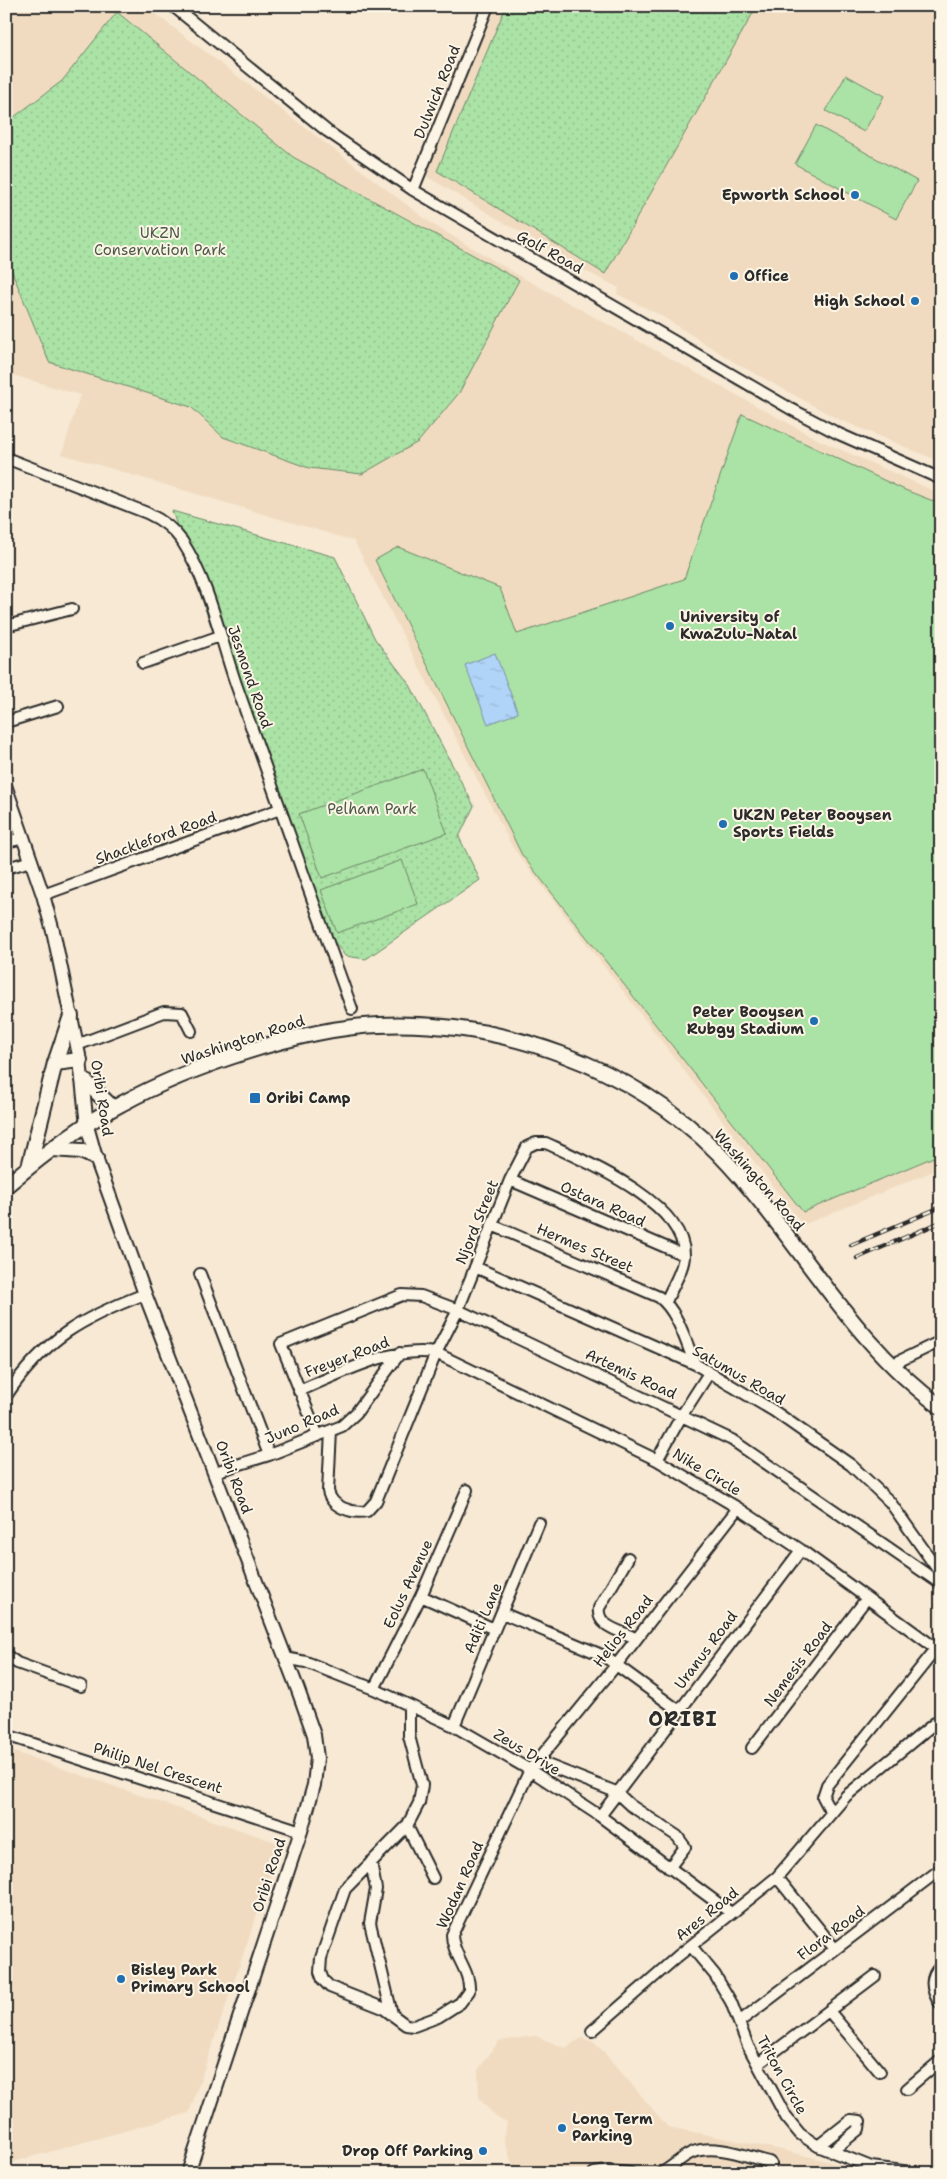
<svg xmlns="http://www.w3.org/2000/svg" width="947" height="2179" font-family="'Shantell Sans',sans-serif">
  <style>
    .built { fill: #f0dbc0 }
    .grass { fill: url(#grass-dots); stroke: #6b8668 }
    .pitch { fill: #abe2a5; stroke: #6b8668 }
    .water { fill: url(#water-ripples); stroke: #7b90a6 }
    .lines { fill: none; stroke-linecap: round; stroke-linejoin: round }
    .minor-casing { stroke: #2b2b2b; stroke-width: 14 }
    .tertiary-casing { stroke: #2b2b2b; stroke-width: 16 }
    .secondary-casing { stroke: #2b2b2b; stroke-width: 18 }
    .minor { stroke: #fcf5e5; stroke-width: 10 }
    .tertiary { stroke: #fcf5e5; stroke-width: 12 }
    .secondary { stroke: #fcf5e5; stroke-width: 14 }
    .rail-casing { stroke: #2b2b2b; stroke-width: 4.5 }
    .rail { stroke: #fcf5e5; stroke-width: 2.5; stroke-dasharray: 8; stroke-linecap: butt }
    .poi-dot { fill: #1f6fb2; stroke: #fcf5e5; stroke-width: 2 }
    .labels { text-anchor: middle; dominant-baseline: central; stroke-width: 4; stroke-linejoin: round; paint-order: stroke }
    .street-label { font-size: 15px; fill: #2b2b2b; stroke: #fcf5e5 }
    .poi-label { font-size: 15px; font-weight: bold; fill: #2b2b2b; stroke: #fcf5e5; text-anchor: start }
    .park-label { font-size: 15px; fill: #4b594a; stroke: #fcf5e5 }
    .district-label { font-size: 20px; font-weight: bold; letter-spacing: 1px; fill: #2b2b2b; stroke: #fcf5e5 }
  </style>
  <defs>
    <pattern id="grass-dots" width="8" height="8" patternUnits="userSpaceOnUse" patternTransform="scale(1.25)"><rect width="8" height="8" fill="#abe2a5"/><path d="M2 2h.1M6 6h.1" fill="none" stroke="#93c28e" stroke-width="1.8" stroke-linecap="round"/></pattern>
    <pattern id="water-ripples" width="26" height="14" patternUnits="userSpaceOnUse" patternTransform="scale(1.25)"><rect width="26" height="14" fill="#b0d4f8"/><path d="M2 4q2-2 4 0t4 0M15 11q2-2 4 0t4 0" fill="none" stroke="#98b6d5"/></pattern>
  </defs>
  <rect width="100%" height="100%" fill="#f7e9d4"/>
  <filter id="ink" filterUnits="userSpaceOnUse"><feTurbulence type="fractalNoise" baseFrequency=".02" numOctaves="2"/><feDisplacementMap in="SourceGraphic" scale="10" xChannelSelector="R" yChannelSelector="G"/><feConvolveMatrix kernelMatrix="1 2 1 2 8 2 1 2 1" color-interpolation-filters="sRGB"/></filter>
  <g filter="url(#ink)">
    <path class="built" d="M6 6H145L432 224 525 279 819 440 941 494V1168L803 1225 513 848 354 541 62 454 80 395 6 373Z
      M495 6H941V462L836 418 734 362 660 315 617 294 619 288 587 272 426 176Z
      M6 1749 281 1844 189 2113 6 2164Z
      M535 2036 565 2048 582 2038 593 2042 602 2050 668 2127 787 2151 873 2173H515L504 2139 507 2122 495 2116 479 2098 478 2070 499 2041Z"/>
    <path class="grass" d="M506 6H757L605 274 437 171Z
      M117 12 293 157 519 280 459 393 418 442 362 474 309 468 223 437 191 407 49 362 6 257V123L62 81Z
      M172 511 335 557 375 639 410 685 474 806 459 837 480 880 366 959 345 956 313 913 246 729Z"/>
    <path class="pitch" d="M846 75 884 96 864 132 826 111Z
      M816 125 917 181 896 219 795 164Z
      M742 414 905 490 941 504V1154L803 1212 522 855 375 560 398 547 500 588 517 634 684 579Z
      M423 769 447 833 322 878 299 814Z
      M402 860 418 904 337 933 321 890Z"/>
    <path class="water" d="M495 653 518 713 488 724 465 665Z"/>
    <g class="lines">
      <g class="minor-casing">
        <path id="minor" d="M173 6 327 131 413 190 791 409 839 434 941 479
          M413 190 488 6
          M6 458 147 513C162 520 173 528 182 541 210 584 220 639 237 687 275 794 313 902 352 1009
          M6 626 72 609
          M143 663 220 636
          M6 722 58 706
          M6 842 24 838
          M6 868 32 861
          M43 895 280 809
          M77 1045 164 1012 182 1013 191 1031
          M510 1180 684 1255
          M492 1225 659 1297C678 1311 686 1343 695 1364
          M475 1267 695 1364 774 1411 851 1465 890 1502 941 1574
          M200 1274 269 1455
          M891 1365 941 1341
          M299 1391C342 1373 389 1346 436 1353L657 1460 738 1508 801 1550 941 1652
          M6 1396C45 1338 82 1318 145 1294
          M331 1431 328 1491C331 1507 352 1514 367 1511L376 1501 436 1353 458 1310 510 1180 527 1147 536 1143H546C585 1161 685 1203 684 1255 684 1270 671 1288 666 1302
          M318 1436 281 1344 402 1295 421 1296 458 1310 732 1440 941 1584
          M657 1460 682 1415 709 1373
          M215 1472 269 1455 342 1426 356 1413 400 1353
          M628 1558 599 1608C596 1627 622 1631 635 1638
          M421 1596 494 1629
          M502 1613 604 1656 678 1710
          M6 1655 17 1663 81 1686
          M285 1658 306 1662 374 1689 454 1726 530 1770 600 1816 731 1913
          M374 1689 421 1596 467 1490
          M409 1707V1736L422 1785 419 1803 407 1826 433 1878
          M454 1726 539 1523
          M6 1735 301 1831
          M752 1748 867 1598
          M537 1761 616 1792 630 1805 677 1836 685 1847 669 1868
          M831 1812 823 1797 827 1785 936 1649
          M600 1816 801 1550
          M407 1826 345 1889 321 1958 320 1972 323 1980 330 1987 383 2008 406 2025 414 2026 438 2017 460 2003 469 1991C471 1971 452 1954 452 1935L530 1770 617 1664 738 1508
          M371 1862 376 1889 370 1923 392 2014
          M777 1877 835 1949
          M691 1946 715 1975 731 2002 748 2046 786 2117 800 2134 818 2146 871 2167 919 2173
          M941 1966C928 1978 932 1992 941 2005
          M829 2011 880 2072
          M739 2022 941 1869
          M592 2031 678 1956 777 1877 846 1796 941 1718
          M758 2064 875 1976
          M907 2089 941 2060
          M818 2146 851 2120 860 2121 859 2129 832 2151
          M594 2173 608 2171 630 2173
          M661 2173C672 2168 680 2158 691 2153 714 2143 745 2156 769 2162L771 2164 769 2173
          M937 2173 941 2172"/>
      </g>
      <g class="tertiary-casing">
        <path id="tertiary" d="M6 788 43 895 54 935 80 1060 87 1126 96 1158 145 1294 298 1690 314 1735 317 1758 314 1785 301 1831 188 2173"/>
      </g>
      <g class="secondary-casing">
        <path id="secondary" d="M55 1063 80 1060
          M83 1079 113 1108
          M53 1149 81 1151 96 1158
          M29 1167 55 1063 71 1016
          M6 1186C39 1158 82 1124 121 1104 189 1067 301 1028 379 1025 501 1020 631 1065 718 1153 797 1234 848 1340 941 1407"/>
      </g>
      <use href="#minor" class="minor"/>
      <use href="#tertiary" class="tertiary"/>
      <use href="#secondary" class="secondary"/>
      <g class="rail-casing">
        <path id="rail" d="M851 1245 941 1207
          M857 1258 941 1222"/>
      </g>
      <use href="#rail" class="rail"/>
    </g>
  </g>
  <g class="poi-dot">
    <circle cx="855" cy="195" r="5"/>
    <circle cx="734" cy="276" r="5"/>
    <circle cx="915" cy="301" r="5"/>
    <circle cx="670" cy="626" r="5"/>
    <circle cx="723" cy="824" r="5"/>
    <circle cx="814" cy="1021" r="5"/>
    <rect x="249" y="1092" width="12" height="12" rx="2.5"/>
    <circle cx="121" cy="1979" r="5"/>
    <circle cx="562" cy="2128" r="5"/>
    <circle cx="483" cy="2151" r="5"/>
  </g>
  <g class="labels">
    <g class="street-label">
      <text transform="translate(437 92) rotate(-68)">Dulwich Road</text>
      <text transform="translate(550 252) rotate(29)">Golf Road</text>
      <text transform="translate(250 677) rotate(71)">Jesmond Road</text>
      <text transform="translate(156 838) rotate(-20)">Shackleford Road</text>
      <text transform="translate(243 1040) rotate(-18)">Washington Road</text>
      <text transform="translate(102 1098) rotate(81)">Oribi Road</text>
      <text transform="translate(759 1180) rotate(49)">Washington Road</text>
      <text transform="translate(603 1204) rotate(24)">Ostara Road</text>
      <text transform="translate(477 1222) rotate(-68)">Njord Street</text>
      <text transform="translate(585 1248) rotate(23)">Hermes Street</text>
      <text transform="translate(347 1357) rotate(-21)">Freyer Road</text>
      <text transform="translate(631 1374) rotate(25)">Artemis Road</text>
      <text transform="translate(739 1375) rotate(30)">Satumus Road</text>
      <text transform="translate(302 1424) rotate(-23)">Juno Road</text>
      <text transform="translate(707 1472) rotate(31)">Nike Circle</text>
      <text transform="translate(234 1477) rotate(69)">Oribi Road</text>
      <text transform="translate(408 1584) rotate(-65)">Eolus Avenue</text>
      <text transform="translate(483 1618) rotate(-67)">Aditi Lane</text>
      <text transform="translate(623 1631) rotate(-52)">Helios Road</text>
      <text transform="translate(706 1650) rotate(-53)">Uranus Road</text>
      <text transform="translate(798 1664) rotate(-53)">Nemesis Road</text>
      <text transform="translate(527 1752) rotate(31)">Zeus Drive</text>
      <text transform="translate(158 1768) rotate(18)">Philip Nel Crescent</text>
      <text transform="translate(269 1875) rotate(-72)">Oribi Road</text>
      <text transform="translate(460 1885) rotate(-66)">Wodan Road</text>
      <text transform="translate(707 1914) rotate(-39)">Ares Road</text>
      <text transform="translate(831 1933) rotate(-37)">Flora Road</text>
      <text transform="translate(782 2075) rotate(61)">Triton Circle</text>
    </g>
    <g class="poi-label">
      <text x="845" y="195" text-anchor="end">Epworth School</text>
      <text x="744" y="276">Office</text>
      <text x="905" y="301" text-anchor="end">High School</text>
      <text x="680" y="617">University of<tspan x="680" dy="17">KwaZulu-Natal</tspan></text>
      <text x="733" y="815">UKZN Peter Booysen<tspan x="733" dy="17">Sports Fields</tspan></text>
      <text x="804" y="1012" text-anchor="end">Peter Booysen<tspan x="804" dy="17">Rubgy Stadium</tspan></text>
      <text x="266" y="1098">Oribi Camp</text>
      <text x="131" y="1970">Bisley Park<tspan x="131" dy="17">Primary School</tspan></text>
      <text x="572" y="2119">Long Term<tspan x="572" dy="17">Parking</tspan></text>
      <text x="473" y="2151" text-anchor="end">Drop Off Parking</text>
    </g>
    <g class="park-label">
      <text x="160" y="233">UKZN<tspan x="160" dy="17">Conservation Park</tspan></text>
      <text x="372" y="809">Pelham Park</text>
    </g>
    <g class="district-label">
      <text x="683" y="1719">ORIBI</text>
    </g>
  </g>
  <rect width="947" height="2179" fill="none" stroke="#fcf5e5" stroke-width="25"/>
  <rect x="12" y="12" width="922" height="2154" fill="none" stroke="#2b2b2b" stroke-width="2" filter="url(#ink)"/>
</svg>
